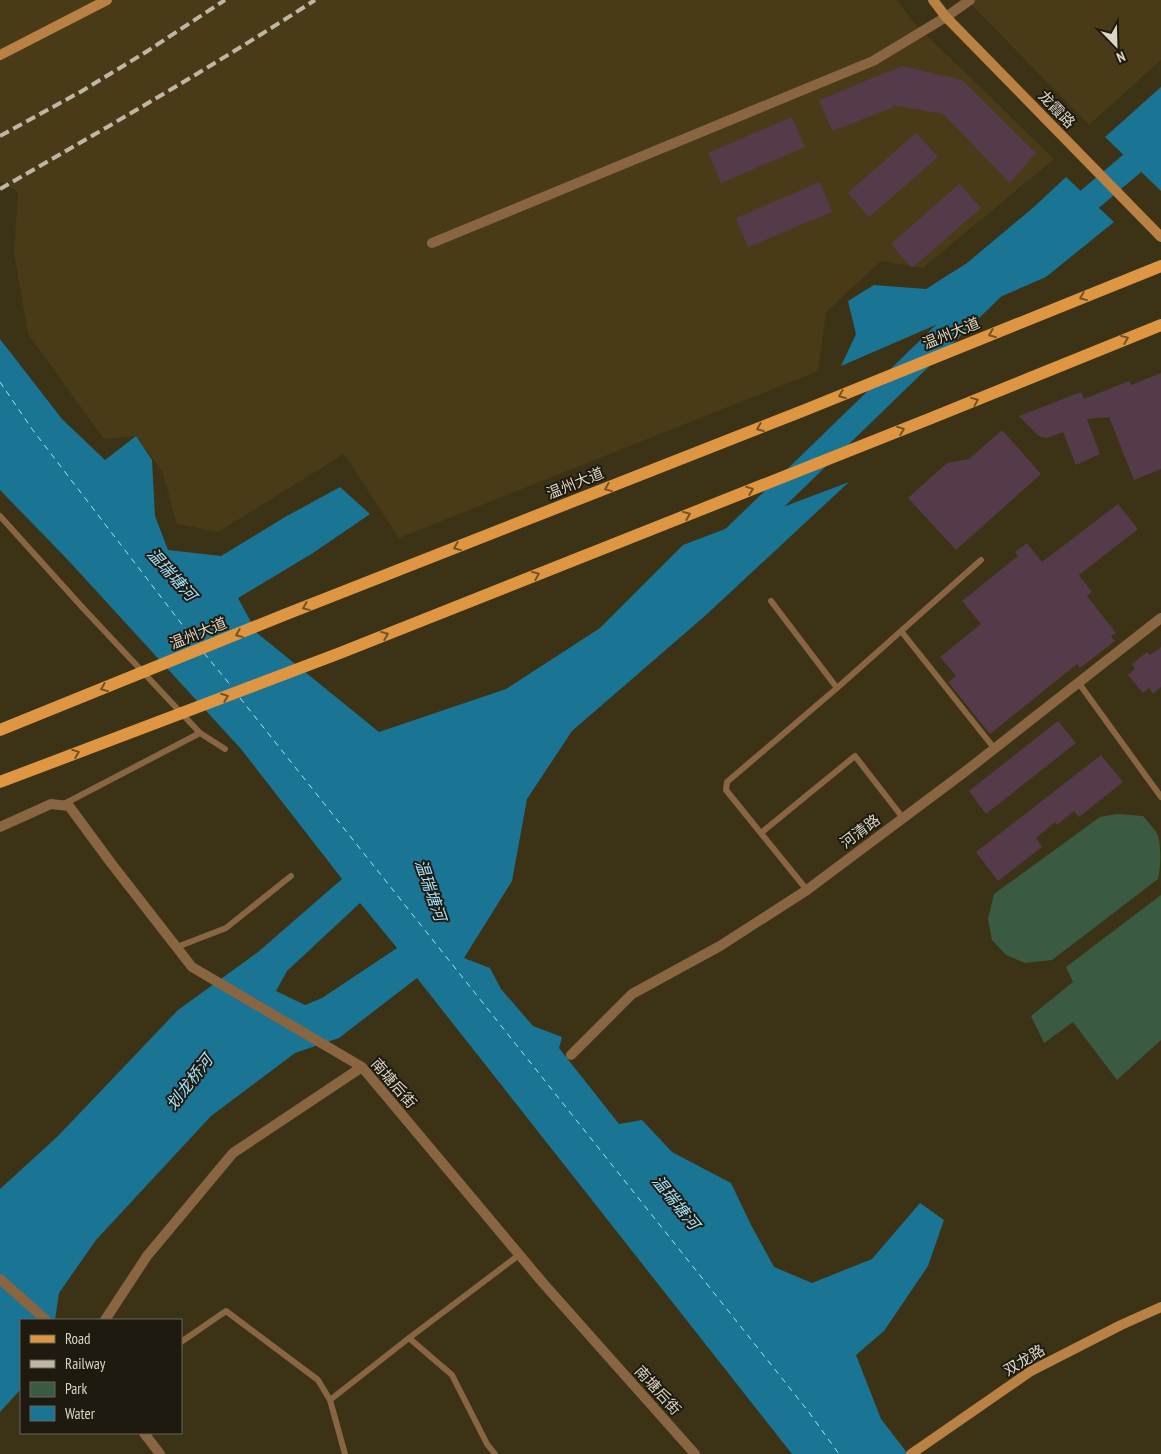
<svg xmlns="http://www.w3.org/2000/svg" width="1161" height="1454" font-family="'PT Sans Narrow','Noto Sans SC',sans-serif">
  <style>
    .built { fill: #493b18 }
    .green { fill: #3a5b42 }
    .water { fill: #1a7494; fill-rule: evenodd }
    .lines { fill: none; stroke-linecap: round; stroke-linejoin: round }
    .river { stroke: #1a7494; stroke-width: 25 }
    .ferry { stroke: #a3e2fe; stroke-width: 1; stroke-dasharray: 6 5; stroke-linecap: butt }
    .building { fill: #553a49 }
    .lane { stroke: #896641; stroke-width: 6 }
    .street { stroke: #896641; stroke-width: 10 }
    .secondary { stroke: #b98143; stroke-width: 10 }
    .primary { stroke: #de9642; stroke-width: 12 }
    .rail { stroke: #beb7a5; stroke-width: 4; stroke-dasharray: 10 5; stroke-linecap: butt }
    .oneway { stroke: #755226 }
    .labels { text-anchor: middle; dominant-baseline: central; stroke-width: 4; stroke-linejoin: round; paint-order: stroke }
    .street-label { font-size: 15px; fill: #dbd5c5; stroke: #1f1a0f }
    .water-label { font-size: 16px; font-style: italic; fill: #a3e2fe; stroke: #1f1a0f }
  </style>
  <rect width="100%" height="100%" fill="#3c3216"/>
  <path class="built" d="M0 0H897L913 22 1054 159 923 268 881 261 826 312 818 371 399 538 344 454 218 532 177 524 162 471 136 436 104 439 28 334 14 253 18 192 0 181Z
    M967 0H1161V60L1089 125Z"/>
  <path class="green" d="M1117 814 1143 816C1148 822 1154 828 1158 835 1161 847 1161 867 1158 879L1052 960 1025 963 1006 955 992 940 988 919 994 894 1100 817Z
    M1161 895V1040L1117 1080 1073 1022 1044 1043 1031 1016 1073 982 1066 967Z"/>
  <path class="water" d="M1161 87V191L1105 137Z
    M1066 177 1114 222 1046 277 841 366 856 334 848 301 874 285 926 289 967 263 1035 206Z
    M0 339 62 419 105 460 136 436 152 460 155 516 168 550 221 556 285 517 340 487 370 514 313 553 238 598 257 633 379 732 506 689 600 628 683 545 849 482 706 615 572 731 527 799 512 881 464 958 490 968 501 989 533 1026 562 1037 559 1048 619 1124 642 1120 672 1152 731 1183 751 1225 774 1267 812 1283 872 1259 920 1203 944 1220 928 1266 884 1331 856 1355 881 1419 908 1454H792L417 978 339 1038 295 1053 211 1116 96 1240 59 1293 55 1320H21V1389L0 1412V1189L58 1136 178 1010 258 952 342 879 241 749 67 559 0 490ZM360 903 397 948 322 998 305 1005 276 991 287 971Z"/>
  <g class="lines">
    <path class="river" d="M1064 221 1161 139
      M730 542 992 288"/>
    <path class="ferry" d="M0 382 32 429 197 644
      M204 653 232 687
      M240 698 808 1411 839 1454"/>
  </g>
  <path class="building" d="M902 66 962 80 1036 153 1010 183 943 114 892 105 894 107 832 131 819 100Z
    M792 117 805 147 721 183 708 153Z
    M916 133 938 157 869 217 848 193Z
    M820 182 832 212 748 247 736 218Z
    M959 184 981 208 912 268 891 244Z
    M1161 373V469L1134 480 1109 417 1087 419 1100 454 1076 465 1063 432 1047 438 1039 436 1019 416 1081 392 1084 399 1129 381 1131 385Z
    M1002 430 1041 474 956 550 908 498 947 463 969 459Z
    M1118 504 1138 529 1079 575 1092 592 1087 596 1116 633 1111 636 1115 641 1080 668 1077 664 990 734 948 682 956 676 940 657 981 624 962 601 1018 556 1015 552 1027 543 1042 562Z
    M1161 647V687L1153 694 1149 688 1143 693 1128 675 1135 669 1132 664 1147 652 1150 655Z
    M1058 721 1076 743 986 814 969 791Z
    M1101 755 1123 782 1079 817 1074 811 1057 825 1055 822 1036 838 1042 847 998 881 976 852Z"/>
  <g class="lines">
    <path class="lane" d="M0 516 82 607 200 733 225 749
      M771 601 837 688
      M901 631 994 748
      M1078 682 1161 797
      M64 804 200 733
      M761 833 855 756 903 818
      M807 890 726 790 727 782 837 688 981 560
      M177 947 226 928 291 876
      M409 1338 452 1375 487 1444 495 1454
      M181 1342 226 1311 318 1380 330 1400 345 1454
      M330 1400 409 1338 519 1255"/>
    <path class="street" d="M432 243 873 61 946 17 970 0
      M0 827 51 804 69 806 111 863 192 967 362 1067 543 1283 695 1454
      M571 1055 632 994 720 946 807 890 962 774 1161 618
      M0 1279 46 1320
      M105 1320 147 1256 233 1153 362 1067
      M144 1433 160 1454"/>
    <path class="secondary" d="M933 0 946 17 1161 237
      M0 55 107 0
      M911 1454 1031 1371 1121 1325 1161 1307"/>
    <path class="primary" d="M0 730 284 615 805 410 1161 266
      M0 782 340 653 929 419 1161 325"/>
    <path class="rail" d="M0 136 82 91 146 52 225 0
      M0 189C106 128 212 67 315 0"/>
  </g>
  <defs><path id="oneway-chevron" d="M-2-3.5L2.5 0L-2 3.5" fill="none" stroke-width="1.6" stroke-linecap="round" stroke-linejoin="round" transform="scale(1.25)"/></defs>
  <g class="oneway">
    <use href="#oneway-chevron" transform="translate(1083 297) rotate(158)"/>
    <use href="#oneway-chevron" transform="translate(992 334) rotate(158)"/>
    <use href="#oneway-chevron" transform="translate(1125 339) rotate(-22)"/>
    <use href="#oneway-chevron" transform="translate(842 395) rotate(158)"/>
    <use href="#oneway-chevron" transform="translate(975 401) rotate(-22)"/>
    <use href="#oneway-chevron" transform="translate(760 428) rotate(158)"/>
    <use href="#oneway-chevron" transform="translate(901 430) rotate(-21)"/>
    <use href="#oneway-chevron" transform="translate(608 488) rotate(158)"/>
    <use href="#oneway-chevron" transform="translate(750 490) rotate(-21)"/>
    <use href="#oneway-chevron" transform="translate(687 515) rotate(-22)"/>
    <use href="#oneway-chevron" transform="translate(457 547) rotate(158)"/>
    <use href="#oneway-chevron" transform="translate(536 575) rotate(-22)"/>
    <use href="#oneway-chevron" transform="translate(306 607) rotate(158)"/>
    <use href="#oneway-chevron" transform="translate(239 634) rotate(158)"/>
    <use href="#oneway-chevron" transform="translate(385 635) rotate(-22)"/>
    <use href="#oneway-chevron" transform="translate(104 688) rotate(158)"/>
    <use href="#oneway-chevron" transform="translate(225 697) rotate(-21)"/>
    <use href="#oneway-chevron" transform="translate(76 753) rotate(-21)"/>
  </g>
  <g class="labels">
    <g class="street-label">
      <text transform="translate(1057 109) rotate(46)">龙霞路</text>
      <text transform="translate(951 333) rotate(-22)">温州大道</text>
      <text transform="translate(575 483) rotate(-22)">温州大道</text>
      <text transform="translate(198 633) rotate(-22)">温州大道</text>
      <text transform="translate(860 831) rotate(-37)">河清路</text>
      <text transform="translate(394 1083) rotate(49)">南塘后街</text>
      <text transform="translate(1024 1360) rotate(-31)">双龙路</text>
      <text transform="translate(658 1390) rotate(48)">南塘后街</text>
    </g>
    <g class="water-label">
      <text transform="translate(172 574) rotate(48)">温瑞塘河</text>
      <text transform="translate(431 890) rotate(71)">温瑞塘河</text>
      <text transform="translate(189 1082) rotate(-52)">划龙桥河</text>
      <text transform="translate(676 1202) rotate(51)">温瑞塘河</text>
    </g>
  </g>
  <rect x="20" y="1319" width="162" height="115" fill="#1f1a0f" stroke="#6a6558"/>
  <rect x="30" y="1335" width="25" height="8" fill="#de9642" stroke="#6a6558"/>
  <text x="65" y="1344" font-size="15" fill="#dbd5c5">Road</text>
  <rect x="30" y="1360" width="25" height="8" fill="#beb7a5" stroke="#6a6558"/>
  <text x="65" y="1369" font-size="15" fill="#dbd5c5">Railway</text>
  <rect x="30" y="1382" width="25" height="15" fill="#3a5b42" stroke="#6a6558"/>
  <text x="65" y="1394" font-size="15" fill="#dbd5c5">Park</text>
  <rect x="30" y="1406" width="25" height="15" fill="#1a7494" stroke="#6a6558"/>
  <text x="65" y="1419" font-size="15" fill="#dbd5c5">Water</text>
  <g transform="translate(1116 45) rotate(157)" stroke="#1f1a0f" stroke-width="4" paint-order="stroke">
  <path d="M0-4L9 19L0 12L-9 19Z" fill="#dbd5c5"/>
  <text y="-8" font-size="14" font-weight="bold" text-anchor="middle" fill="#dbd5c5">N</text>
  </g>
</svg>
